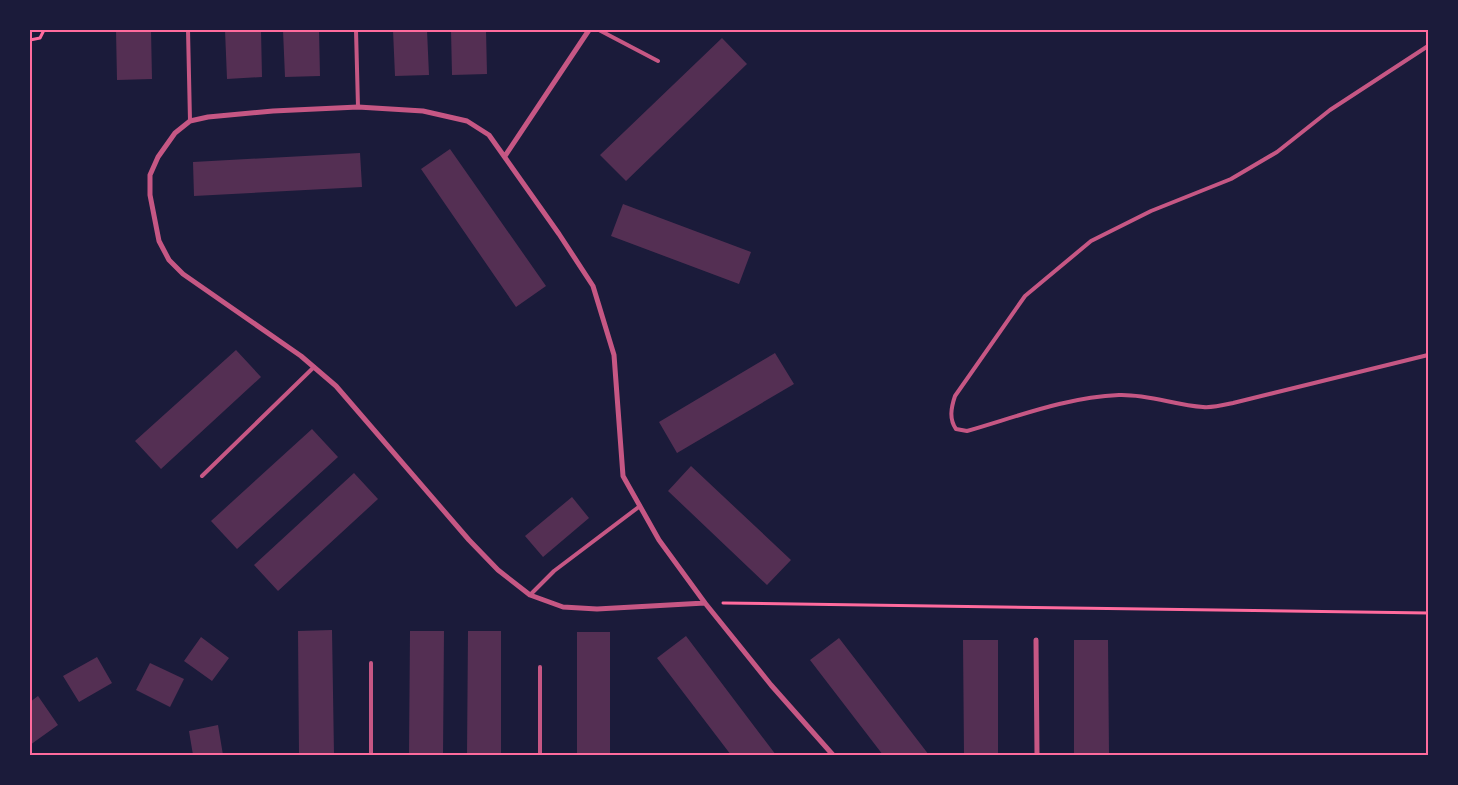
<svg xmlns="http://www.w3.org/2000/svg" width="1458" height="785" font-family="Lora,serif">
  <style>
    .building { fill: #542f53 }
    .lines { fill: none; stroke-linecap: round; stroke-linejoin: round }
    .path { stroke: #ff6b9d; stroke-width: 3 }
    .service { stroke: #c65784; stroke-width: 4 }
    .minor { stroke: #c65784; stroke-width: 5 }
    .neatline { fill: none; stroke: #ff6b9d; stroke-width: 2 }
  </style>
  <rect width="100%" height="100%" fill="#1b1b3a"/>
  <path class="building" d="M116 30H151L152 79 117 80Z
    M225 30H261L262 77 227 79Z
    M283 30H319L320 76 285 77Z
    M393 30H427L429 75 395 76Z
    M451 30H486L487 74 452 75Z
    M722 38 747 64 626 181 600 155Z
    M450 149 546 286 516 307 421 169Z
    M360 153 362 187 194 196 193 162Z
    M623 204 751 252 739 284 611 236Z
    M236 350 261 377 161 469 135 441Z
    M775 353 794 384 677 453 659 422Z
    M312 429 338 457 237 549 211 521Z
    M691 466 791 560 767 585 668 491Z
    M354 473 378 499 278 591 254 565Z
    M572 497 589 518 543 557 525 536Z
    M332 630 334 755H299L298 631Z
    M410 631H444L443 755H409Z
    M468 631H501V755H467Z
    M577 632H610V755H577Z
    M686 636 776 755H731L657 658Z
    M201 637 229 658 212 681 184 661Z
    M839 638 929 755H883L810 660Z
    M963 640H998V755H964Z
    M1074 640H1108L1109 755H1074Z
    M97 657 112 683 79 702 63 676Z
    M150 663 184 679 170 707 136 690Z
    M38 696 58 725 30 745V702Z
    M218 725 223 755H193L189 731Z"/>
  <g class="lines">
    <path class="path" d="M30 40 40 38 44 30
      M723 603 1428 613"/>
    <path class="service" d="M188 30 190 121
      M356 30 358 107
      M599 30 658 61
      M1428 46 1330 110 1277 152 1231 179 1151 211 1091 241 1025 296 955 396C951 408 949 419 956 429L967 431C1016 417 1067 397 1119 395 1148 394 1175 405 1203 407 1212 408 1224 405 1233 403L1428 355
      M202 476 314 367
      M530 595 554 571 640 506
      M371 663V755
      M540 755V667"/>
    <path class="minor" d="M505 156 589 30
      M705 603 597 609 563 607 530 595 498 570 469 540 336 386 301 356 183 274 169 260 159 241 150 195V175L158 157 175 133 190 121 208 117 273 111 358 107 423 111 467 121 489 135 559 234 593 286 614 355 623 476 659 540 705 603 771 685 833 755
      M1036 640 1037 755"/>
  </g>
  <rect width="1458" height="785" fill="none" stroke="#1b1b3a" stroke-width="62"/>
  <rect x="31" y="31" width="1396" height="723" class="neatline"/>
</svg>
